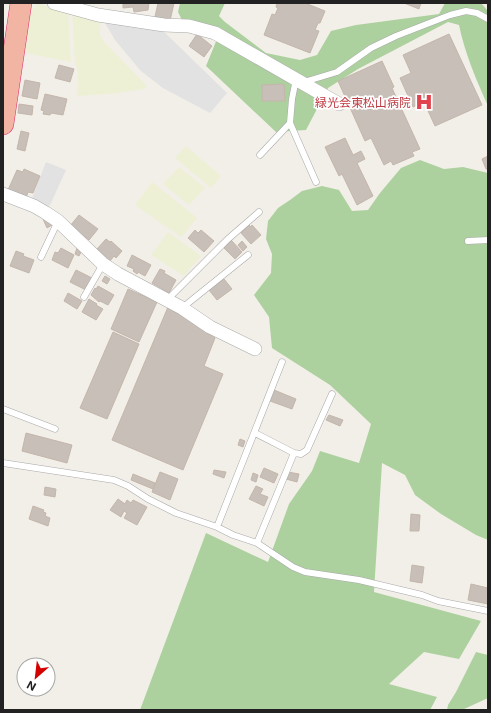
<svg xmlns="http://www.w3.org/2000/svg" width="491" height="713" font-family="Inter,'Noto Sans JP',sans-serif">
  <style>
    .farmland { fill: #eef0d5 }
    .forest { fill: #add19e }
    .parking { fill: #e2e2e2 }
    .building { fill: #c7bfb8; stroke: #c4b6ab }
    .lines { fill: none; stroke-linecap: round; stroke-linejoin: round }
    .service-casing { stroke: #a9a9a9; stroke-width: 7 }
    .minor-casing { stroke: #a9a9a9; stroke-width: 14 }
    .trunk-casing { stroke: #dc2a67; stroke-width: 22 }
    .service { stroke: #fff; stroke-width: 6 }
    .minor { stroke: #fff; stroke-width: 13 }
    .trunk { stroke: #f2b4a3; stroke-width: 21 }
    .labels { text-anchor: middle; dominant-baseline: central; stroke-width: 3.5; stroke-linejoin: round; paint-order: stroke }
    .health-label { font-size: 12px; fill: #be3a42; stroke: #fff; text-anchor: end }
  </style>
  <rect width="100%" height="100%" fill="#f2efe9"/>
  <path class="farmland" d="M36 3 68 12 71 62 25 53 31 8 36 9Z
    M72 12 100 22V36L107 45 147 86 143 89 111 94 77 96 78 71 75 62Z
    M186 146 221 176 211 188 175 158Z
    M179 167 205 188 189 205 163 184Z
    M152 182 197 218 181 237 135 205Z
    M168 232 201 256 184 276 151 255Z"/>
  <path class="forest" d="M180 3H225L219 16 225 22 266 53 300 60 317 55 331 31 356 25 439 14 445 3H481L488 11V106C476 79 465 54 459 25L448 22 358 69 328 88 306 130 276 132 206 66 217 39 183 22 178 12Z
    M420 160 444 169 463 167 488 173V540L476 535 441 514 415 495 405 475 382 463 374 592 481 621 459 659 424 652 389 684 437 697 430 710H140L206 533 268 562 289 504 312 471 320 451 359 463 371 424 330 385 272 348 269 317 254 295 271 273 272 254 266 239 268 221 278 208 290 200 302 191 322 186 339 190 352 211 368 210 380 193 401 168Z
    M476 652 488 655V698L462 710H447L448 705 456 692Z"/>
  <path class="parking" d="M104 21 162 30 227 93 210 113 163 88 141 71 115 40Z
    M46 162 66 170 50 205 46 207 31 201Z"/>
  <path class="building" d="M123 3H149L148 10 134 12 133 7 123 8Z
    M158 3H174L170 21 155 17Z
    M277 3H305L325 11 320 23H318L315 30 319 31 310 53 264 35 272 14 275 15 278 8 276 7Z
    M404 3H421L419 9Z
    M197 34 212 46 204 57 189 46Z
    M449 34 482 105 435 126 424 102 413 107 400 78 411 73 403 55Z
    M382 61 394 87 392 88 420 149 412 152 414 156 393 165 391 161 384 165 371 138 365 141 338 81Z
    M59 65 74 69 70 82 55 78Z
    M25 80 40 83 37 99 22 96Z
    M284 84 285 101H262V85Z
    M45 94 67 99 63 115 51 113 50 115 43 114 44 111 41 110Z
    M19 104 33 106 32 115 18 113Z
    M21 131 29 133 25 151 17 149Z
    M345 138 353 155 361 151 365 159 357 163 373 196 357 205 342 174 339 176 325 147Z
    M488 156V169H486L482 159Z
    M24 169 40 176 33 193 28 192 26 198 8 190 17 170 23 172Z
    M79 215 98 229 89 240 70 226Z
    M48 217 52 225 47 228 43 219Z
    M249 225 251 227 252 225 261 235 251 244 241 233Z
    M195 230 198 233 201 230 214 241 204 252 188 238Z
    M106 239 110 242 111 241 122 251 116 258 114 256 110 261 97 249Z
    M231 240 242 252 235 259 224 248Z
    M242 241 247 247 243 251 238 245Z
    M61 248 74 255 68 268 52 260 55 252 58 253Z
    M77 248 82 250 79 256 75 254Z
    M16 251 24 254 23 256 34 260 29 273 10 266Z
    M132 255 151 265 145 276 138 272 137 274 133 271 134 269 127 266Z
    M160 269 165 271 164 273 176 280 169 293 152 283Z
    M76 270 92 278 86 290 70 282Z
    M105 276 110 279 107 284 102 281Z
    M224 279 232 289 217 300 209 290Z
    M98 286 114 295 108 305 100 301 99 302 91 295 95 288 96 289Z
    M128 289 157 302 139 342 111 329Z
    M68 293 82 301 77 309 64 301Z
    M89 299 97 304 96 305 103 309 96 320 82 312Z
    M168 307 215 338 204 366 223 374 183 470 112 440Z
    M113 332 139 344 107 419 80 408Z
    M274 390 296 399 292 409 270 401Z
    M329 415 343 420 340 426 326 420Z
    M26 433 72 445 67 463 22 451Z
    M240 439 245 441 243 447 238 445Z
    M264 468 278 474 274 483 260 477Z
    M214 470 226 472 224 478 213 474Z
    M160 472 178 479 170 500 152 492Z
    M288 472 299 474 297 482 286 479Z
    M253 473 258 475 256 482 251 480Z
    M133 474 155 483 153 489 131 480Z
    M256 486 263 489 260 494 268 497 264 506 249 499Z
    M45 487 56 489 55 497 44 495Z
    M118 499 125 504 127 500 131 503 133 500 147 507 137 525 124 518 127 513 124 511 121 517 110 510Z
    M33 506 44 510 43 512 46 513 45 516 50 518 48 526 29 519Z
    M411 514 420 515 419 531H410Z
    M412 565 424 567 422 583 410 581Z
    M471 584 488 588V604L468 600Z"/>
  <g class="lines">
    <g class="service-casing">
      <path id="service" d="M296 79 292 99 290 123 316 182
        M304 82 337 72 371 48 396 36 450 15 466 11 477 13 488 19
        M260 155 290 123
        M468 241 488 240
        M41 257 58 221
        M84 297 103 264
        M167 300 228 239 259 212
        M182 308 248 255
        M3 409 55 429
        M255 433 294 453 301 454 307 450 332 394
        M3 463 114 480 128 486 148 499 176 513 217 527 233 535 257 543 293 567 305 572 359 580 422 595 438 601 488 611
        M217 527 282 362
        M257 543 294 453"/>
    </g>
    <g class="minor-casing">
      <path id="minor" d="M54 3 98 15 164 25 189 26 215 33 339 104
        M3 194 34 206 46 213 58 221 103 264 118 274 182 308 210 327 255 349"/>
    </g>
    <g class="trunk-casing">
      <path id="trunk" d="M3 124 21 3"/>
    </g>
    <use href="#service" class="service"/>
    <use href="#minor" class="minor"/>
    <use href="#trunk" class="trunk"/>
  </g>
  <defs>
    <g id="hospital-bare" transform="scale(1.38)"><path d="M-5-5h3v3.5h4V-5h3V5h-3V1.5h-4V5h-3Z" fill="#e0444e" stroke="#fff" stroke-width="2.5" paint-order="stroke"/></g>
  </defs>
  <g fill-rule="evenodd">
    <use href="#hospital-bare" x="424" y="102"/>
  </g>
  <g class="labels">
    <g class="health-label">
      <text x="411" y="102">緑光会東松山病院</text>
    </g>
  </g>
  <rect width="491" height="713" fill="none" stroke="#222222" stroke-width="8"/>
  <g transform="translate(36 677) rotate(208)"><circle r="19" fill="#ffffff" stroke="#a7a7a7"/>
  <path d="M0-3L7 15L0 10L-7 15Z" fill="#d40000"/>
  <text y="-6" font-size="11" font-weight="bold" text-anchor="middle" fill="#222222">N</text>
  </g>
</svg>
